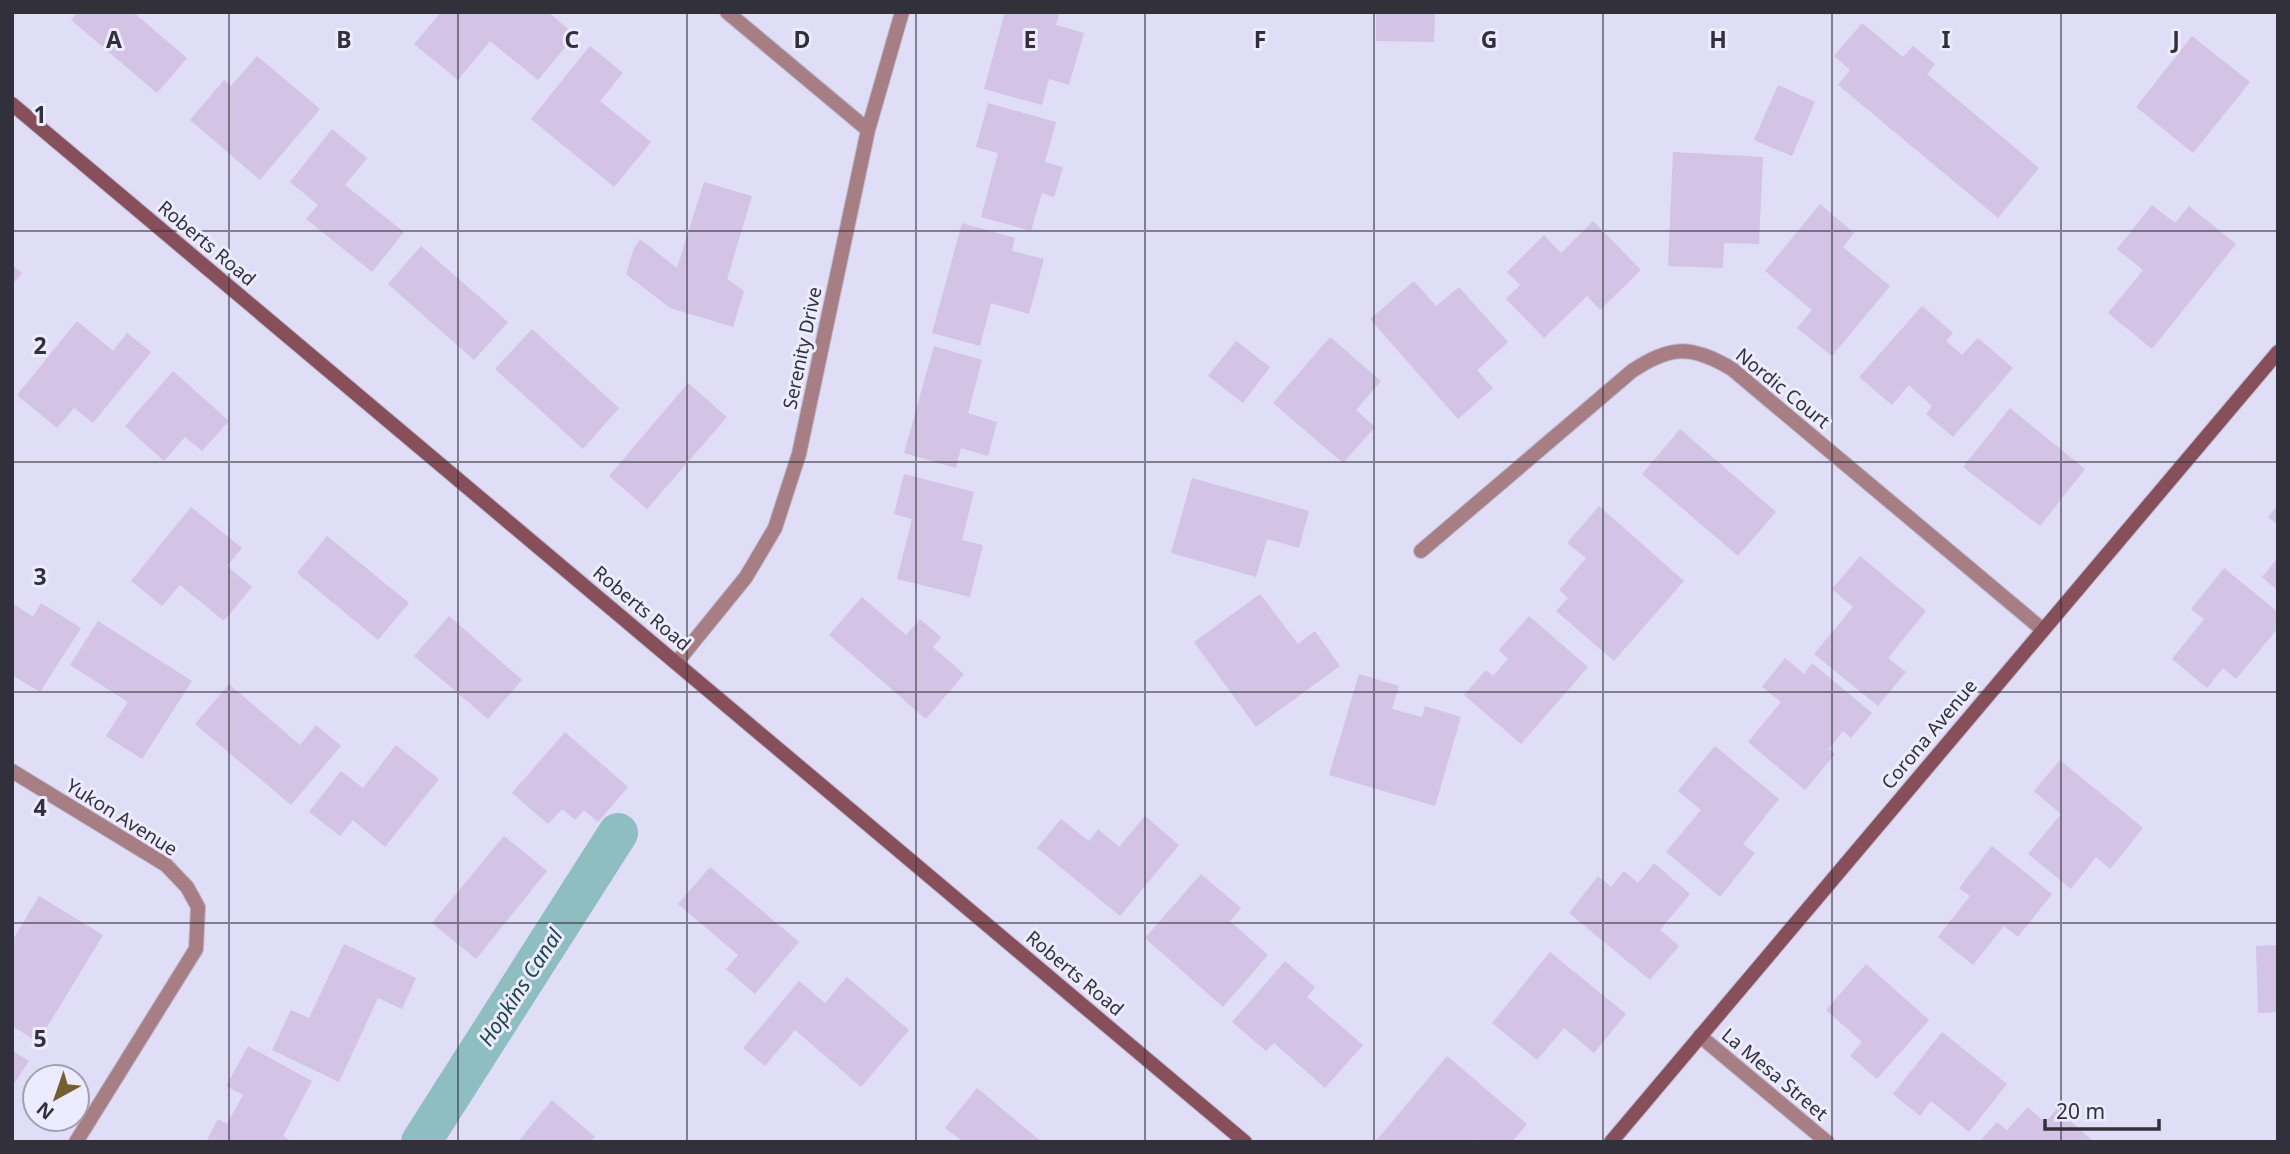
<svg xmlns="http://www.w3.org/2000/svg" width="2290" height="1154" font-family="'Noto Sans',sans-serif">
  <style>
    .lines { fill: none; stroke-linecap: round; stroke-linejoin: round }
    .canal { stroke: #8ebdc2; stroke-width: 40 }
    .building { fill: #d3c3e5 }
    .street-casing { stroke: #bdbad0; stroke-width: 16 }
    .secondary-casing { stroke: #bdbad0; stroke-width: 16 }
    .street { stroke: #a67e84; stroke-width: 14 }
    .secondary { stroke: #864f59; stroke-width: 14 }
    .grid { fill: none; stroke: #32303a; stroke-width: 2; stroke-opacity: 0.55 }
    .labels { text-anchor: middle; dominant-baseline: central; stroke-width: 6; stroke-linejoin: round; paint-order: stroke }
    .street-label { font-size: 19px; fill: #32303a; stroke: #edebff }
    .water-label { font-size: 21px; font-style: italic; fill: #1a454a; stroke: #edebff }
    .grid-label { font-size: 23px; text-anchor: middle; font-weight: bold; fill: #32303a; stroke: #edebff; stroke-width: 6; stroke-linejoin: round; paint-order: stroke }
  </style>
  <rect width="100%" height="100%" fill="#e0ddf6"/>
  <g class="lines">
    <path class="canal" d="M421 1142 618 833"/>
  </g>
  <path class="building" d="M78 12H133L187 58 157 93 71 20Z
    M441 12H548L575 35 538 80 490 41 458 80 414 44Z
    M1005 12H1060L1056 25 1084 33 1069 85 1049 79 1042 105 984 89Z
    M1376 12H1435L1434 42 1376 41Z
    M1862 23 1903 57 1913 46 1935 64 1927 74 2039 168 1998 218 1838 85 1850 70 1834 56Z
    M2192 36 2250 82 2193 153 2136 107Z
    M590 46 623 73 600 101 651 142 614 187 531 119Z
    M257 56 320 109 260 180 190 120 224 80 231 86Z
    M1778 85 1815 102 1792 156 1754 140Z
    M988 103 1056 122 1045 162 1063 167 1054 197 1042 193 1031 231 981 217 998 153 976 147Z
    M332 129 367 158 345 185 404 232 372 272 306 219 318 205 290 182Z
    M1673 152 1763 157 1759 244 1724 243 1723 268 1668 266Z
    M704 182 752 196 727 279 744 291 733 327 670 308 626 274 634 248 640 239 677 268Z
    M1820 204 1854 233 1843 247 1890 286 1832 356 1797 328 1812 310 1765 271Z
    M2152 205 2175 223 2189 206 2236 244 2152 349 2108 313 2143 270 2117 249Z
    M1593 221 1641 270 1600 310 1587 296 1544 338 1506 299 1520 285 1507 272 1544 235 1561 253Z
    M962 223 1015 238 1012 251 1044 259 1029 314 991 303 980 346 932 333Z
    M421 246 508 322 474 360 388 284Z
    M12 265 22 273 12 285Z
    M1414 281 1436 306 1459 287 1508 342 1477 370 1493 388 1458 419 1370 319Z
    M1922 306 1953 333 1946 341 1962 355 1978 338 2013 368 1953 437 1926 414 1932 406 1909 385 1892 405 1859 377Z
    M77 321 113 351 127 333 151 352 93 423 74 408 57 428 17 395Z
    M532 329 619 408 583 449 495 369Z
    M1330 337 1381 381 1356 410 1375 427 1343 463 1273 403Z
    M1236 341 1270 367 1243 403 1208 376Z
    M934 346 982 360 968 413 997 422 988 456 961 448 956 468 904 453Z
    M173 371 229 421 202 451 185 437 164 461 125 426Z
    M688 383 727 417 647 509 609 476Z
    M2010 408 2085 469 2040 526 1963 467Z
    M1680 429 1776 512 1738 556 1642 474Z
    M904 474 974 492 962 540 983 545 970 597 897 579 912 519 894 514Z
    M1192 478 1309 511 1299 548 1267 539 1256 577 1171 553Z
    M2278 505V525L2268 517Z
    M1599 506 1684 581 1614 661 1556 611 1568 598 1559 590 1586 558 1567 543Z
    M191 507 242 548 227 566 252 587 224 621 180 585 162 606 131 581Z
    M327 536 409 603 378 640 297 573Z
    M1860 556 1926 611 1888 658 1906 672 1878 706 1814 654 1853 607 1832 589Z
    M2278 558V591L2262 577Z
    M2224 568 2278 612V628L2236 679 2223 668 2207 688 2172 659 2204 619 2191 609Z
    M1260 594 1298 644 1315 631 1340 666 1256 727 1194 642Z
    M862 597 906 635 920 619 941 637 933 647 964 674 926 719 829 635Z
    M12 603 33 617 41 603 81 628 40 692 12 675Z
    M449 616 522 680 488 719 414 656Z
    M1529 616 1588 667 1521 744 1464 695 1486 670 1493 676 1508 659 1499 650Z
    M98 621 192 681 142 759 106 736 128 702 70 665Z
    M1785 658 1804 674 1812 663 1872 713 1851 738 1843 731 1829 749 1835 754 1805 790 1748 742 1781 702 1762 687Z
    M1359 674 1399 686 1392 709 1422 717 1425 706 1461 717 1435 806 1329 775Z
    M229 684 300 745 316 725 341 746 291 805 195 724Z
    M565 732 628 787 598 822 584 810 575 820 562 809 548 824 512 793Z
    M396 745 439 779 385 847 353 820 340 836 309 812 341 771 363 788Z
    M1715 746 1779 799 1743 844 1755 853 1720 897 1666 852 1701 810 1678 791Z
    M2060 760 2143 828 2110 869 2096 857 2071 889 2028 854 2061 814 2034 791Z
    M1145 816 1179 845 1120 916 1037 848 1061 819 1089 841 1098 829 1119 847Z
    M504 836 547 871 476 959 432 923Z
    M1992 846 2052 894 2018 937 2004 926 1973 965 1938 937 1970 896 1959 888Z
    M1654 863 1690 894 1660 930 1679 946 1650 980 1569 913 1598 876 1611 887 1624 871 1638 883Z
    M710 867 799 942 755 994 726 969 738 955 678 904Z
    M1201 874 1241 908 1230 921 1268 955 1223 1007 1145 938Z
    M39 896 103 935 38 1042 12 1026V941Z
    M344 944 416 978 402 1009 378 998 339 1082 272 1050 291 1010 309 1018Z
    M2278 945V1012L2258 1013 2256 946Z
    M1550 952 1626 1014 1594 1053 1564 1028 1537 1060 1492 1023Z
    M1285 961 1315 987 1307 997 1363 1045 1325 1088 1274 1043 1266 1051 1232 1022Z
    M1866 964 1929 1020 1877 1079 1850 1056 1862 1042 1826 1010Z
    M847 977 909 1030 861 1087 795 1030 765 1066 743 1048 799 981 825 1003Z
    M1942 1032 2007 1084 1969 1132 1931 1101 1920 1116 1893 1094Z
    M248 1046 312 1081 283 1136 293 1142H206L218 1119 227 1124 243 1095 226 1086Z
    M12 1050 29 1061 12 1087Z
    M1447 1056 1527 1124 1512 1142H1481L1478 1139 1476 1142H1375Z
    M977 1088 1042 1142H963L945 1128Z
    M552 1100 595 1137 591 1142H518Z
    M2028 1107 2045 1123 2057 1109 2094 1142H1979L1997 1122 2007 1130Z"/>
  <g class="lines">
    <g class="street-casing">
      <path id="street" d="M727 12 868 130
        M1421 551 1632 371C1671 345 1692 345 1732 369L2043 630
        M677 662 746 577 775 528 799 454 868 130 902 12
        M12 771 166 865 187 887 198 907 196 949 76 1142
        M1700 1036 1827 1142"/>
    </g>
    <g class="secondary-casing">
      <path id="secondary" d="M12 104 1245 1142
        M1611 1142 2278 352"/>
    </g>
    <use href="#street" class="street"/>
    <use href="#secondary" class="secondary"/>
  </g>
  <path class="grid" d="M229 12V1142M458 12V1142M687 12V1142M916 12V1142M1145 12V1142M1374 12V1142M1603 12V1142M1832 12V1142M2061 12V1142M12 231H2278M12 462H2278M12 692H2278M12 923H2278"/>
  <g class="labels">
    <g class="street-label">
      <text transform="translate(207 243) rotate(40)">Roberts Road</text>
      <text transform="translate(802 348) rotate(-78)">Serenity Drive</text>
      <text transform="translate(1783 388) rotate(39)">Nordic Court</text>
      <text transform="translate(642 608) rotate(40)">Roberts Road</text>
      <text transform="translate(1929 734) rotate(-50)">Corona Avenue</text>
      <text transform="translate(122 817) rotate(32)">Yukon Avenue</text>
      <text transform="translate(1075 973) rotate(40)">Roberts Road</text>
      <text transform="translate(1775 1074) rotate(40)">La Mesa Street</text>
    </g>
    <g class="water-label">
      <text transform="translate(520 987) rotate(-57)">Hopkins Canal</text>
    </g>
  </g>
  <g class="grid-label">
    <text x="114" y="48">A</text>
    <text x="344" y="48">B</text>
    <text x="572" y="48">C</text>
    <text x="802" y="48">D</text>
    <text x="1030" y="48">E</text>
    <text x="1260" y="48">F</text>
    <text x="1489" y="48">G</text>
    <text x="1718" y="48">H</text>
    <text x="1946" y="48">I</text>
    <text x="2176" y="48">J</text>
    <text x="40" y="123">1</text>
    <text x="40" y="354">2</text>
    <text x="40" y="585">3</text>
    <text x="40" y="816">4</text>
    <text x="40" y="1047">5</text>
  </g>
  <rect width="2290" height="1154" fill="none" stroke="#32303a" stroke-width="28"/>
  <g transform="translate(56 1098) rotate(220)"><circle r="33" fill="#edebff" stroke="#a2a0b0" stroke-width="2"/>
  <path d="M0-5L12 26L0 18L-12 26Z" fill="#745f2e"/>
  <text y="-10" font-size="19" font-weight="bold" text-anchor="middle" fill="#32303a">N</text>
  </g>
  <path d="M2045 1119v10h114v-10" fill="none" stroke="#32303a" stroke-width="3.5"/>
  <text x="2056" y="1119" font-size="21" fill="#32303a" stroke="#edebff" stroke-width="5" paint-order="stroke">20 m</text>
</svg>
